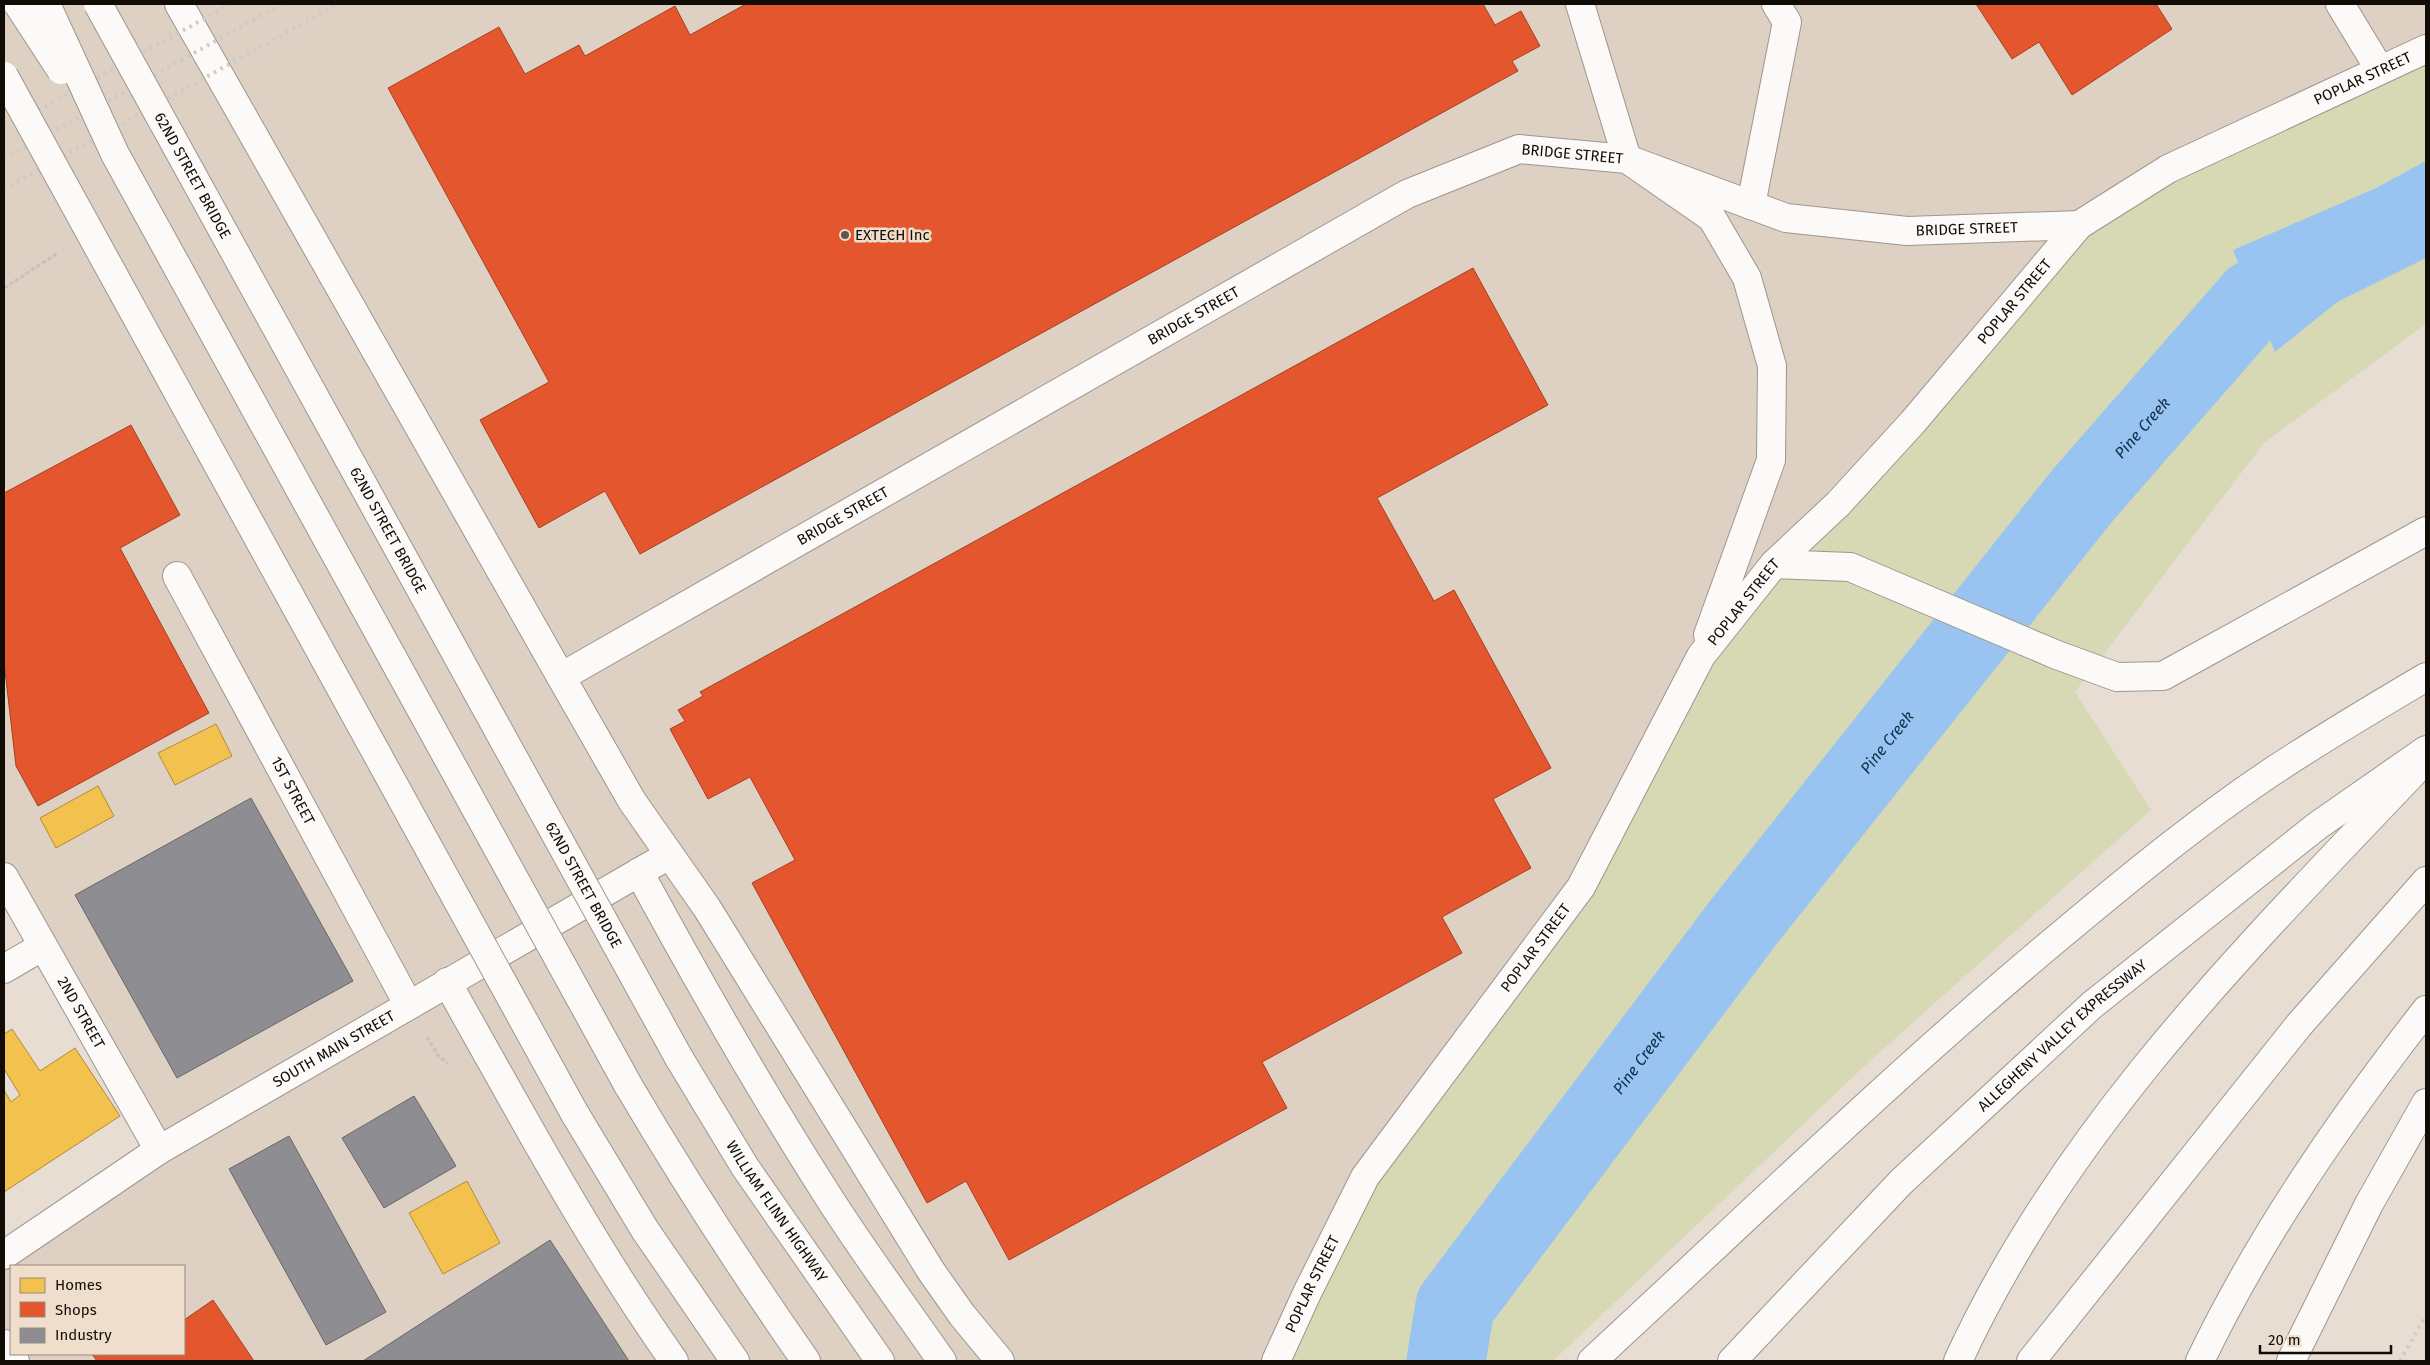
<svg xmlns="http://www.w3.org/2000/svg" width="2430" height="1365" font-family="'Fira Sans',sans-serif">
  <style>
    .industrial { fill: #ded0c2; fill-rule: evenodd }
    .green { fill: #d6d9b4 }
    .water { fill: #99c4f1 }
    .homes { fill: #f2c14e; stroke: #af8b38 }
    .shops { fill: #e4572e; stroke: #a54022 }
    .industry { fill: #8d8d92; stroke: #686668 }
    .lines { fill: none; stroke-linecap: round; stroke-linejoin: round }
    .river { stroke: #99c4f1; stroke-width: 79 }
    .minor-casing { stroke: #9d968e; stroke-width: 30 }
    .major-casing { stroke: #9d968e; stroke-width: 30 }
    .highway-casing { stroke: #9d968e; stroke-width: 30 }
    .path { stroke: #c5c1be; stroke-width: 3; stroke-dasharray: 4 2.5; stroke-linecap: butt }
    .minor { stroke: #fbfaf8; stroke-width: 28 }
    .major { stroke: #fbfaf8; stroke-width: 28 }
    .highway { stroke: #fbfaf8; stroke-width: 28 }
    .rail { stroke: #cdcac7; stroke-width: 4; stroke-dasharray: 2.5 5; stroke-linecap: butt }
    .highway-bridge-casing { stroke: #9d968e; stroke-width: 30; stroke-linecap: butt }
    .highway-bridge { stroke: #fbfaf8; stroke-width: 28 }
    .poi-dot { fill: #5d554e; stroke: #efdecb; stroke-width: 2 }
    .labels { text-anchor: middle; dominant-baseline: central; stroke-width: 5; stroke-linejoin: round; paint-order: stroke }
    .street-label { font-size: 15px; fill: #120c06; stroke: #efdecb }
    .poi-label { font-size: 15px; fill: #120c06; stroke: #efdecb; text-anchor: start }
    .water-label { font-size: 16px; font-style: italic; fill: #122e49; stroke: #efdecb }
  </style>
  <rect width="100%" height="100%" fill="#e7ddd3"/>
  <path class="industrial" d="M4 4H2426V76L1333 1361H15L4 1344V1255L159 1150 4 877ZM11 1266H184V1354H11Z"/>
  <path class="green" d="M2426 49V324L2264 443 2075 692 2151 810 1871 1060 1553 1361H1276L1365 1177 1581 887 1701 656 2079 225Z"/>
  <path class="water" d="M2426 161V252L2342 298 2275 352 2233 250 2374 189Z"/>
  <path class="homes" d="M216 724 232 756 175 785 158 753Z
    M98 786 114 816 56 848 40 818Z
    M12 1029 40 1071 75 1048 120 1116 4 1192V1090L11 1102 20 1095 4 1069V1034Z
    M467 1181 500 1243 443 1274 409 1213Z"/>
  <path class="shops" d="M746 4H1483L1495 25 1521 11 1540 46 1512 61 1518 71 640 554 605 491 539 528 480 420 549 382 388 88 499 27 525 74 579 45 585 56 675 6 690 35Z
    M1976 4H2156L2172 29 2072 95 2039 42 2012 59Z
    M1473 268 1548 405 1377 498 1434 601 1454 590 1551 768 1493 799 1531 868 1442 917 1462 953 1262 1062 1287 1108 1009 1260 966 1181 927 1203 752 883 795 860 750 777 708 799 670 729 685 721 678 710 703 696 700 692Z
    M131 425 180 515 120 548 209 713 38 806 16 766 4 662V493Z
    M213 1300 254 1361H97L92 1354H184V1320Z"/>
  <path class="industry" d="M251 798 353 981 177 1078 75 895Z
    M414 1096 456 1166 384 1208 342 1138Z
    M289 1136 386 1312 326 1345 229 1169Z
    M550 1240 629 1361H363Z"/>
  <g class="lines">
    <path class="river" id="s1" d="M1446 1361 1455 1306 1746 919 2082 496 2254 299 2426 214"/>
    <g class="minor-casing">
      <g id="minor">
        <path d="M179 4 561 677"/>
        <path d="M1580 4 1627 159 1712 218 1747 278 1772 366 1771 460 1708 635"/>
        <path d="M2340 4 2380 70"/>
        <path d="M1751 205 1787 22 1776 4"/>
        <path d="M1774 564 1850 567 2057 655 2117 677 2163 676 2426 531"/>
        <path id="s2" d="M177 576 408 1004"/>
        <path id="s3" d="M4 877 159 1150"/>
        <path d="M4 969 43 946"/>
        <path d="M4 1344 15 1361"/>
        <path id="s4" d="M1000 1361 962 1315 931 1271 707 908 632 801 561 677 1407 194 1519 149 1627 159 1786 218 1907 231 2079 225"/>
        <path id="s5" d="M1276 1361 1308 1291 1365 1177 1581 887 1701 656 1774 564 1838 504 1913 422 2079 225 2168 169 2426 49"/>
      </g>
    </g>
    <g class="major-casing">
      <g id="major">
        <path id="s6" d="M4 1255 159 1150 669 855"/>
      </g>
    </g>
    <g class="highway-casing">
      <g id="highway">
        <path d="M639 872C698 981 759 1088 826 1193 862 1250 903 1305 942 1361"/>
        <path d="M447 982C519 1110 589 1241 674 1361"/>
        <path id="s7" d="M679 1058 745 1167 880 1361"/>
        <path d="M628 1085C684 1180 743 1271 806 1361"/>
        <path d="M575 1114 645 1230 735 1361"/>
        <path d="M1592 1361C1749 1216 1902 1067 2067 930 2133 875 2201 819 2273 771 2323 738 2375 707 2426 677"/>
        <path id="s8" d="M1732 1361 1901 1182 2092 1005 2317 826 2426 750"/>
        <path d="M1958 1361C2064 1130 2241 954 2413 773"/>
        <path d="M2031 1361 2299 1025 2426 881"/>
        <path d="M2200 1361C2260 1236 2341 1119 2426 1010"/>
        <path d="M2291 1361 2369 1204 2426 1103"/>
      </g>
    </g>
    <path class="path" d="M4 288 58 253
      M427 1037 439 1057 448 1063"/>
    <use href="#minor" class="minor"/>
    <use href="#major" class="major"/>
    <use href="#highway" class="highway"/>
    <path class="rail" d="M4 125 41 109 231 4
      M4 159 282 4
      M4 189 338 4
      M2400 1361 2426 1315"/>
    <g class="highway-bridge-casing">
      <g id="highway-bridge">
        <path d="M18 4 61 70"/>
        <path d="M46 4 115 154 628 1085"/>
        <path id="s9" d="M98 4 679 1058"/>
        <path d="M4 76 575 1114"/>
      </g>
    </g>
    <use href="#highway-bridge" class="highway-bridge"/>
  </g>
  <circle class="poi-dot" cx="845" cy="235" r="5"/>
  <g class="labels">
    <g class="street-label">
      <text stroke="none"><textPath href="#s5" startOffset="1720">POPLAR STREET</textPath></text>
      <text stroke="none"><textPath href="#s4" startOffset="1962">BRIDGE STREET</textPath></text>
      <text stroke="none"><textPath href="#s9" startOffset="196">62ND STREET BRIDGE</textPath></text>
      <text stroke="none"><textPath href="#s4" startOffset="2368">BRIDGE STREET</textPath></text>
      <text stroke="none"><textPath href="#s5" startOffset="1300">POPLAR STREET</textPath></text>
      <text stroke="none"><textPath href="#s4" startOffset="1542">BRIDGE STREET</textPath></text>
      <text stroke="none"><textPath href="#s4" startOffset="1138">BRIDGE STREET</textPath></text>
      <text stroke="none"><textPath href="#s9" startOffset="601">62ND STREET BRIDGE</textPath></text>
      <text stroke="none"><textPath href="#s5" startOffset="895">POPLAR STREET</textPath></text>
      <text stroke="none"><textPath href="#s2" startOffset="244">1ST STREET</textPath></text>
      <text stroke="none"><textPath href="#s9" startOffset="1006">62ND STREET BRIDGE</textPath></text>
      <text stroke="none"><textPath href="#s5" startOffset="490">POPLAR STREET</textPath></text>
      <text stroke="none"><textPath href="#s3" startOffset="156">2ND STREET</textPath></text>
      <text stroke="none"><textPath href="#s8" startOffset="464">ALLEGHENY VALLEY EXPRESSWAY</textPath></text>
      <text stroke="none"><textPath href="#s6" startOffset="389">SOUTH MAIN STREET</textPath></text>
      <text stroke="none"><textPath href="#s7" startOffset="182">WILLIAM FLINN HIGHWAY</textPath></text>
      <text stroke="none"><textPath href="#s5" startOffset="85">POPLAR STREET</textPath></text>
    </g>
    <g class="poi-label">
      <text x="855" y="235">EXTECH Inc</text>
    </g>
    <g class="water-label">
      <text stroke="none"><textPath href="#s1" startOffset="1171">Pine Creek</textPath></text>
      <text stroke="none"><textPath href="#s1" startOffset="766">Pine Creek</textPath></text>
      <text stroke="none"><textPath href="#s1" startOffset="361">Pine Creek</textPath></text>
    </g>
  </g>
  <rect width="2430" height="1365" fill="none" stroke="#120c06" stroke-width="10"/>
  <rect x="10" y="1265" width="175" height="90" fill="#efdecb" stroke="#978a7c"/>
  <rect x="20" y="1278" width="25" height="15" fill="#f2c14e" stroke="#978a7c"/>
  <text x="55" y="1290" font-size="15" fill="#120c06">Homes</text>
  <rect x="20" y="1302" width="25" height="15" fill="#e4572e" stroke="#978a7c"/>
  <text x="55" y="1315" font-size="15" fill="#120c06">Shops</text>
  <rect x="20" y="1328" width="25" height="15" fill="#8d8d92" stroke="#978a7c"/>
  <text x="55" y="1340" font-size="15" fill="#120c06">Industry</text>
  <path d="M2260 1345v8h131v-8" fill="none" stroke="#120c06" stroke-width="2.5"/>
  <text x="2268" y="1345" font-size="15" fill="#120c06" stroke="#efdecb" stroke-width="4" paint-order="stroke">20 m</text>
</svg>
